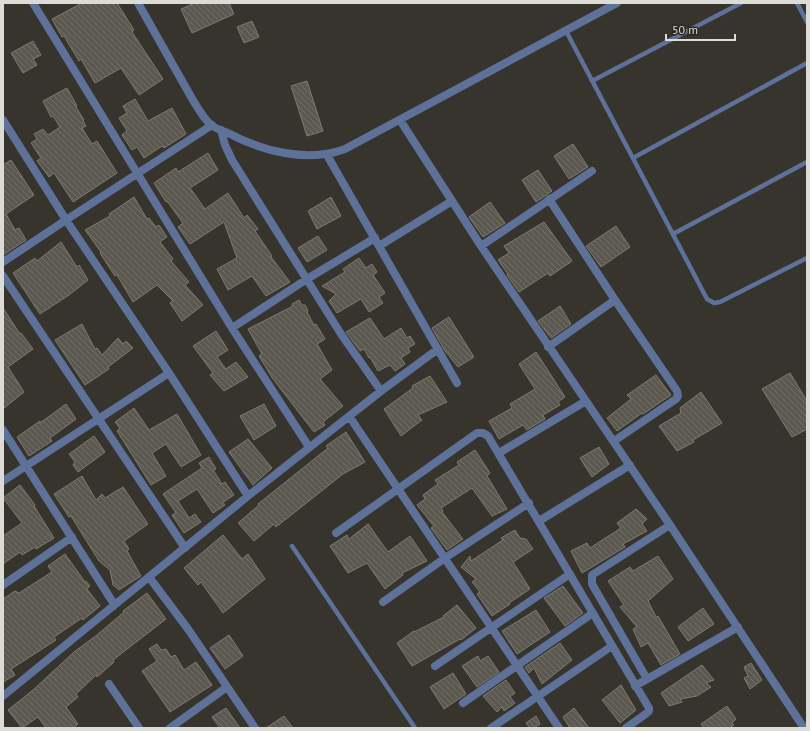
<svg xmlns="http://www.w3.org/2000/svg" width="810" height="731" font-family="'PT Sans',sans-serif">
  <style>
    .building { fill: url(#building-back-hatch); stroke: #7c7a71 }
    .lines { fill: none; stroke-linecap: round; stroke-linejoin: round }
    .service { stroke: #5e7199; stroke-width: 4.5 }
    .minor { stroke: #5e7199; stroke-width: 8 }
  </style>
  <defs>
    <pattern id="building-back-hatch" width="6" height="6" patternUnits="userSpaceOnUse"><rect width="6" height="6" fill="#5a584f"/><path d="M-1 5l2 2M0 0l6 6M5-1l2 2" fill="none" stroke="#716f68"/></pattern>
  </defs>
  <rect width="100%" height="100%" fill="#36342c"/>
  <path class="building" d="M82 3H117L134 30 132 32 163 79 139 95 121 68 95 83 81 59 79 61 64 36 62 37 52 19Z
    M195 3H229L234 14 192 33 181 9Z
    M252 21 259 37 244 43 237 27Z
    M33 41 41 55 33 59 37 65 23 73 11 53Z
    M307 81 323 131 307 136 291 86Z
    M67 88 77 106 76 107 84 120 83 121 86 126 82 128 92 144 97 141 117 173 73 202 54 173 49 177 37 161 41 158 31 143 37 139 34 134 43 129 48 135 60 127 53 116 51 117 43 101Z
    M135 99 148 121 172 108 186 134 164 148 162 146 144 158 137 147 132 150 122 135 127 131 119 118 127 113 123 106Z
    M573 144 588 167 569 179 554 156Z
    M208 153 218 170 190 188 205 209 228 193 244 218 247 215 258 229 255 231 272 256 271 257 290 282 266 296 252 276 228 290 217 269 237 258 224 222 190 244 178 227 183 223 167 201 166 202 154 183 176 168 178 172Z
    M11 160 34 195 6 214 15 230 19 228 26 240 3 255V165Z
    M538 170 552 191 536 202 522 180Z
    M134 197 147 219 149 218 156 227 159 225 167 237 160 242 173 259 171 261 189 282 185 285 203 305 182 321 170 303 173 301 157 285 133 302 117 275 115 276 100 253 101 252 85 230 110 216 109 214Z
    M331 197 341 216 317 229 308 211Z
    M490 202 505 223 483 237 469 217Z
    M544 222 572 261 550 276 548 273 519 292 507 275 508 274 498 260 509 253 504 246Z
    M616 226 630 247 601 267 586 246Z
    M318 236 327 250 307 262 298 248Z
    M61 242 77 267 79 265 88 280 69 295 40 314 13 273 35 258 37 261Z
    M359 258 366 268 372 264 377 272 373 275 385 293 379 297 383 303 369 312 361 299 337 313 329 301 336 294 322 286 345 272 343 269Z
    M299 300 302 305H305L308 311 307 312 314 325 316 324 325 339 317 344 332 370 320 379 343 406 323 422 325 425 314 432 273 379 259 356 262 354 248 329 293 306 292 304Z
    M560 306 571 324 551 338 538 321Z
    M3 308 20 334 21 333 33 349 8 367 24 392 3 409Z
    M449 317 474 357 458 367 445 351 432 328Z
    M370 318 384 339 401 328 407 338 410 336 415 344 408 348 410 352 401 358 405 364 395 371 390 365 378 371 370 357 369 358 364 349 360 351 346 332Z
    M82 324 95 349 97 348 102 355 118 338 123 344 126 341 133 348 108 367 109 369 85 385 55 340Z
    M216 331 228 350 217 357 226 369 236 362 248 377 224 391 210 375 213 373 193 346Z
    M536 352 565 397 558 402 560 405 543 415 545 419 527 430 523 425 499 439 489 421 512 408 510 404 535 389 519 364Z
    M790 373 807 401V429L792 437 762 389Z
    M656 375 671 395 643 414 642 413 617 431 607 418 631 399 627 395Z
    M430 376 447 402 418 415 422 420 401 436 384 409 413 388 412 386Z
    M701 392 722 423 693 440 694 442 677 451 659 426 681 413 680 408Z
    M66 404 76 419 50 438 52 441 29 456 17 437 40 421V423Z
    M264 404 276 426 254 440 240 416Z
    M134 408 149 430 177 414 201 455 181 467 166 444 152 453 166 476 151 485 117 431 120 428 115 422Z
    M346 432 365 462 343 474 276 527 274 524 254 541 238 523 259 505 258 504 328 448 326 446Z
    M94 436 105 452 78 472 73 465 75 462 69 454Z
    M248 439 272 468 253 485 229 452Z
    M599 447 609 464 592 477 580 458Z
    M475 450 490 473 487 476 507 509 492 516 472 488 441 508 443 511 442 512 463 539 447 550 431 528 434 526 417 505 425 499 423 495 438 484 435 480 459 465 457 462Z
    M209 457 216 469 213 470 222 484 225 482 234 495 223 502 225 505 213 513 197 489 178 501 189 518 195 514 201 522 184 533 172 515 176 513 163 494 202 468 199 463Z
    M82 476 96 500 102 494 105 498 123 487 148 524 124 541 129 549 127 551 141 576 119 590 113 585 110 570 99 561 71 516 69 517 54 494Z
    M20 485 35 505 34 506 54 538 36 549 35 547 22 555 20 552 3 564V536L22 523 3 498Z
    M636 509 647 519 642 524 647 531 623 544 625 547 582 573 571 551 587 543 590 548 621 528 617 523Z
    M368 524 388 552 410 536 427 561 402 573 403 575 385 589 367 563 348 573 330 546 347 535 349 539Z
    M515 530 520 538 526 539 533 549 513 562 530 589 509 603 510 604 492 616 477 594 480 592 472 582 476 579 461 567 470 556 471 561 503 540 501 538Z
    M223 535 242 559 248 554 265 579 223 613 201 582 198 585 184 568Z
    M65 554 85 582 86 581 90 586 87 589 100 606 83 620 82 618 54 637 56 640 11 669 15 675 3 682V599L15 591 19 593 52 572 48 566Z
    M658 556 673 579 648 601 656 617 658 616 680 654 661 665 648 643 641 647 633 629 637 627 620 607 624 605 608 581 630 567 633 571Z
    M563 586 583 613 565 626 544 598Z
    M147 593 166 619 113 660 114 662 97 677 96 675 76 694 78 697 66 707 78 724 73 728H46L38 717 22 728 8 710 33 690 74 652 97 635 124 612 123 611Z
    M457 605 476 628 461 640 460 639 412 666 397 643 414 631V632L444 617 443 616Z
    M703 608 714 624 688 641 678 627Z
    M536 610 550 632 517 654 502 631Z
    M229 635 243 656 225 669 210 648Z
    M560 643 572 660 542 684 534 668 529 673 525 667Z
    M157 644 161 650 166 649 171 657 175 655 184 670 196 662 212 685 170 712 142 671 157 661 149 649Z
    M478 656 480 661 488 656 499 672 477 687 462 666Z
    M751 663 762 680 750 689 744 678 748 676 744 667Z
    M702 665 714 680 706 683 711 687 697 696 680 699 682 702 669 706 661 693Z
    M453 673 466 694 444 709 430 687Z
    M506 680 515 693 510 697 515 703 504 711 502 707 497 712 483 696Z
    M621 685 636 710 620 723 602 700Z
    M727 706 736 719 732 723 734 725 729 728H704L701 724Z
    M226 708 240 728H220L212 717Z
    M574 708 589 728H570L563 717Z
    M284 716 293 728H266Z
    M536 716 540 724 534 728H530L526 723Z"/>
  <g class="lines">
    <path class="service" d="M797 3 807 22
      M566 31 707 299 714 303 720 302 807 258
      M592 81 741 3
      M633 158 807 63
      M673 234 807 162
      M292 546 415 728"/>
    <path class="minor" d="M33 3 232 328 309 447
      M138 3 190 95C196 105 202 117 211 125 216 129 223 131 228 133 262 151 307 163 345 149L617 3
      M3 120 66 220 169 373 3 481
      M400 120 481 246 670 525 804 728
      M221 130 225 145 232 160 341 334 381 391
      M327 155 457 383
      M549 199 615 300 677 391 678 396 676 399 614 441
      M379 246 452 201
      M481 246 592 171
      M3 262 66 220 212 125
      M3 276 185 548
      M232 328 307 279 375 238
      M548 347 615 300
      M169 373 248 496
      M349 416 559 728
      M3 430 114 604
      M499 453 586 401
      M539 521 630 465
      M336 533 477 433H483L488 436 649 708V711L647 713 626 728
      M149 577 188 629 255 728
      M3 585 72 537
      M383 602 445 558 529 503
      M435 666 570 574
      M647 679 592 584V575L670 525
      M109 684 139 728
      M635 686 738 627
      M3 696 248 496 381 391 438 349
      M463 703 593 613
      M170 728 227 687
      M491 728 612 646"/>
  </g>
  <rect width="810" height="731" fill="none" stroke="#dcdbd6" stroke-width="8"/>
  <path d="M666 34v6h69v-6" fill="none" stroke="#dcdbd6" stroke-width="2"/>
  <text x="672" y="34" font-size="12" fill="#dcdbd6" stroke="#2c2a22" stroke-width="3" paint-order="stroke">50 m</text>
</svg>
